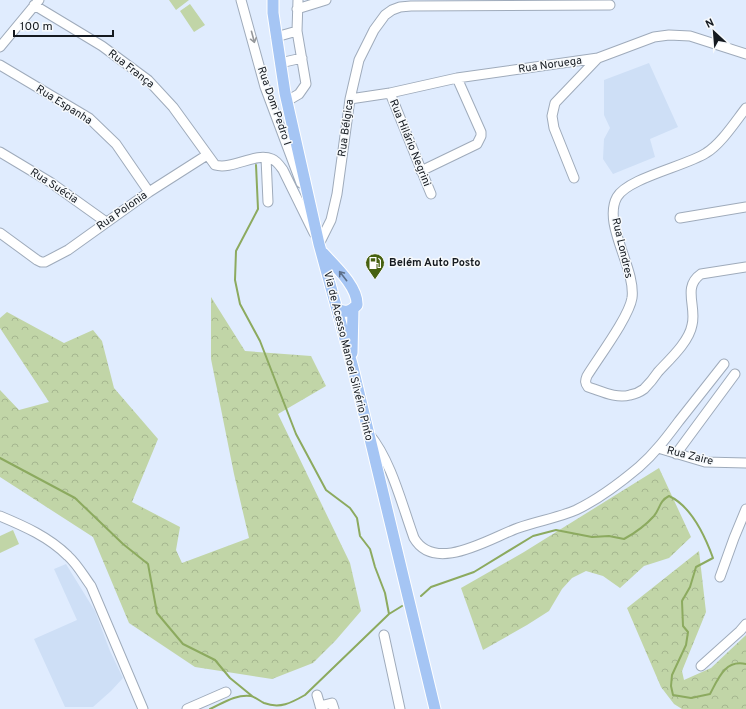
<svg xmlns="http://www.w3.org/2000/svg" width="746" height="709" font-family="Overpass,sans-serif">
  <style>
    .built { fill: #cedff6 }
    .forest { fill: url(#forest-crowns) }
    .park { fill: #c1d5a7 }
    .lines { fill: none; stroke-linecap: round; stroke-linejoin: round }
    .stream { stroke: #8caa5f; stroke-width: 2 }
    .minor-casing { stroke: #9fabbb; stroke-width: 11 }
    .major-casing { stroke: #fff; stroke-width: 13 }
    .minor { stroke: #fff; stroke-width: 9 }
    .major { stroke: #a5c5f4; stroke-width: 11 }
    .oneway { stroke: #96989b }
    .oneway2 { stroke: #5d708a }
    .labels { text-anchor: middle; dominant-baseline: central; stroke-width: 3; stroke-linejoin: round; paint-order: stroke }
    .street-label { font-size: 11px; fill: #151a20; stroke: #f6f9fc }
    .poi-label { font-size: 11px; font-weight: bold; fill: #151a20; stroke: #f6f9fc; text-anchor: start }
  </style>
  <defs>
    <pattern id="forest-crowns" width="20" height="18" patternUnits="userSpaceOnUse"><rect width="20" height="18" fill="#c1d5a7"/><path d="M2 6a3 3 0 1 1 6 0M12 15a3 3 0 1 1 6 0" fill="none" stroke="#a5b68f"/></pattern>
  </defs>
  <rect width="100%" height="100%" fill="#e0ecfe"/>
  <path class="built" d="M649 63 678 127 650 139 655 157 613 174 603 159 604 139 610 128 604 115V80Z
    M66 564 95 611 110 651 123 678 111 691 93 707H65L34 639 77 620 54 569Z"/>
  <path class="forest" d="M211 297 245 351 311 356 326 386 278 414 350 563 361 611 336 640 313 663 272 679 195 667 129 623 93 537 0 477V390L19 410 49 402 0 328V318L7 312 64 343 93 330 102 341 114 388 158 439 132 502 180 527 176 550 182 563 249 538 234 474 211 359Z
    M659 468 691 537 669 558 644 566 620 588 603 576 586 571 572 578 562 589 549 611 527 625 483 650 461 588 524 552Z
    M699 551 706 612 682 671 684 680 711 668 746 635V709H682L674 704 661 687 627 608Z"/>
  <path class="park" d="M169 0H189L176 10Z
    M190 4 205 25 194 32 180 11Z
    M13 530 19 544 0 553V536Z"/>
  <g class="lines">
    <path class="stream" d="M256 165 258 209 236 251 235 280 240 304 260 341 296 434 326 490 350 508 357 518 360 536 370 549 375 567 385 593 389 614
      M0 458 75 498 123 544 148 564 157 613 183 644 215 660 230 678 252 696
      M421 596 431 587 474 572 533 536 556 530 592 537 609 536 624 539C635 533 645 526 654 516 660 509 659 501 669 496 691 506 705 536 713 558L696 567 690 587 682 601 683 626 688 632 686 645 672 675 671 686 673 695 691 698 710 694C718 679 725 659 746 664
      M210 709C223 703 236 694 251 696 255 697 260 701 264 703 280 709 291 703 305 695L389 614 402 606"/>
    <g class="minor-casing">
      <path id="minor" d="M241 0 265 87 301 183
        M34 5 102 46 148 80 173 107 215 165C233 170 255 152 272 159 277 161 280 166 283 170L314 233
        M297 9 326 0
        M276 37 297 31
        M0 47 39 0
        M280 63 302 58
        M0 65 89 118 116 144 149 192
        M390 93 431 194
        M350 99 390 93 457 78 598 58 654 37 669 35 690 36 746 54
        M287 101 299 94 306 84 297 31 298 0
        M746 108C735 122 721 144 706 153 686 166 628 178 617 197 602 224 636 268 632 298 629 317 598 358 587 376 585 381 585 383 588 387 601 391 616 399 630 395 635 394 640 392 644 389 649 384 654 378 658 372 669 360 689 342 692 325 697 307 682 287 701 274L746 267
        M0 152 50 182 106 222
        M266 158 268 202
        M421 171 477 144 481 136V132L457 78
        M574 178 554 128 552 116 555 103 598 58
        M680 218 746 207
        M0 233 37 260 41 262H45L68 250 149 192 207 155
        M319 244 331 220 337 194 350 99 359 60 374 30 385 15 392 10 400 7 411 6 610 5
        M369 434C391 460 402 505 414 538 435 574 490 538 518 528 537 521 558 518 576 510 599 499 620 483 639 467 655 453 667 437 679 421 694 402 709 383 724 364
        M658 448 705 462 746 463
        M676 454 735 374
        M0 516C24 526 49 537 68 556 77 564 83 575 91 586L143 709
        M720 577 734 538 746 509
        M384 635 400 709
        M701 666 740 631 746 624
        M317 695 321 709
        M320 706 332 703 334 709
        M187 709 226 692"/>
    </g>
    <g class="major-casing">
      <path id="major" d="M273 0V13L285 93 319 244 353 368 435 709
        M323 253C335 266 358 287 357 305 350 312 345 313 337 309
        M352 353 353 309"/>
    </g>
    <use href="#minor" class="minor"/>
    <use href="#major" class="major"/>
  </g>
  <defs><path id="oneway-shaft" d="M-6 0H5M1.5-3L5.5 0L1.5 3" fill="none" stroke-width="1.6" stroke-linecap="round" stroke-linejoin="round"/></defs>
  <use class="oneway" href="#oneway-shaft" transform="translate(253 37) rotate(75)"/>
  <use class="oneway2" href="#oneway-shaft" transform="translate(343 276) rotate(-128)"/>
  <defs>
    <g id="fuel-pin" transform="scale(1)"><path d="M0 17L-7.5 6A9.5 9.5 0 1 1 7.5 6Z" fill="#466110" stroke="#f6f9fc"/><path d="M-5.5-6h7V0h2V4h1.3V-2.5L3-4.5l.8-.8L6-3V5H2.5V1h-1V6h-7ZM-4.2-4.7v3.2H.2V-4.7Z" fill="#fff"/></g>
  </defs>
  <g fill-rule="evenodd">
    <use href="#fuel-pin" x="375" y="263"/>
  </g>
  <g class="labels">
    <g class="street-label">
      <text transform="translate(550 65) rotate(-8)">Rua Noruega</text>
      <text transform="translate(131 69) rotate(38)">Rua França</text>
      <text transform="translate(64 105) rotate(32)">Rua Espanha</text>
      <text transform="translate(274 106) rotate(71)">Rua Dom Pedro I</text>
      <text transform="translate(346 128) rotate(-82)">Rua Bélgica</text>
      <text transform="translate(410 143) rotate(68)">Rua Hilário Negrini</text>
      <text transform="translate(54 186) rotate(33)">Rua Suécia</text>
      <text transform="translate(122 211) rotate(-35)">Rua Polonia</text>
      <text transform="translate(622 248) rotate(77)">Rua Londres</text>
      <text transform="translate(348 356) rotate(76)">Via de Acesso Manoel Silvério Pinto</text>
      <text transform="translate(690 456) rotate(14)">Rua Zaire</text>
    </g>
    <g class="poi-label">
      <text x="389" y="263">Belém Auto Posto</text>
    </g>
  </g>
  <g transform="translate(714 32) rotate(334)" stroke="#f6f9fc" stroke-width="3" paint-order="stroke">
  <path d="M0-3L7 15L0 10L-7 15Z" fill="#151a20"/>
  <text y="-6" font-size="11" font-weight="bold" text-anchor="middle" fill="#151a20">N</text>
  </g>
  <path d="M14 30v6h99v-6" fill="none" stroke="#151a20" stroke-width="2"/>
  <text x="20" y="30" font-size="12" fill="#151a20" stroke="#f6f9fc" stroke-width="3" paint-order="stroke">100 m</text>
</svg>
